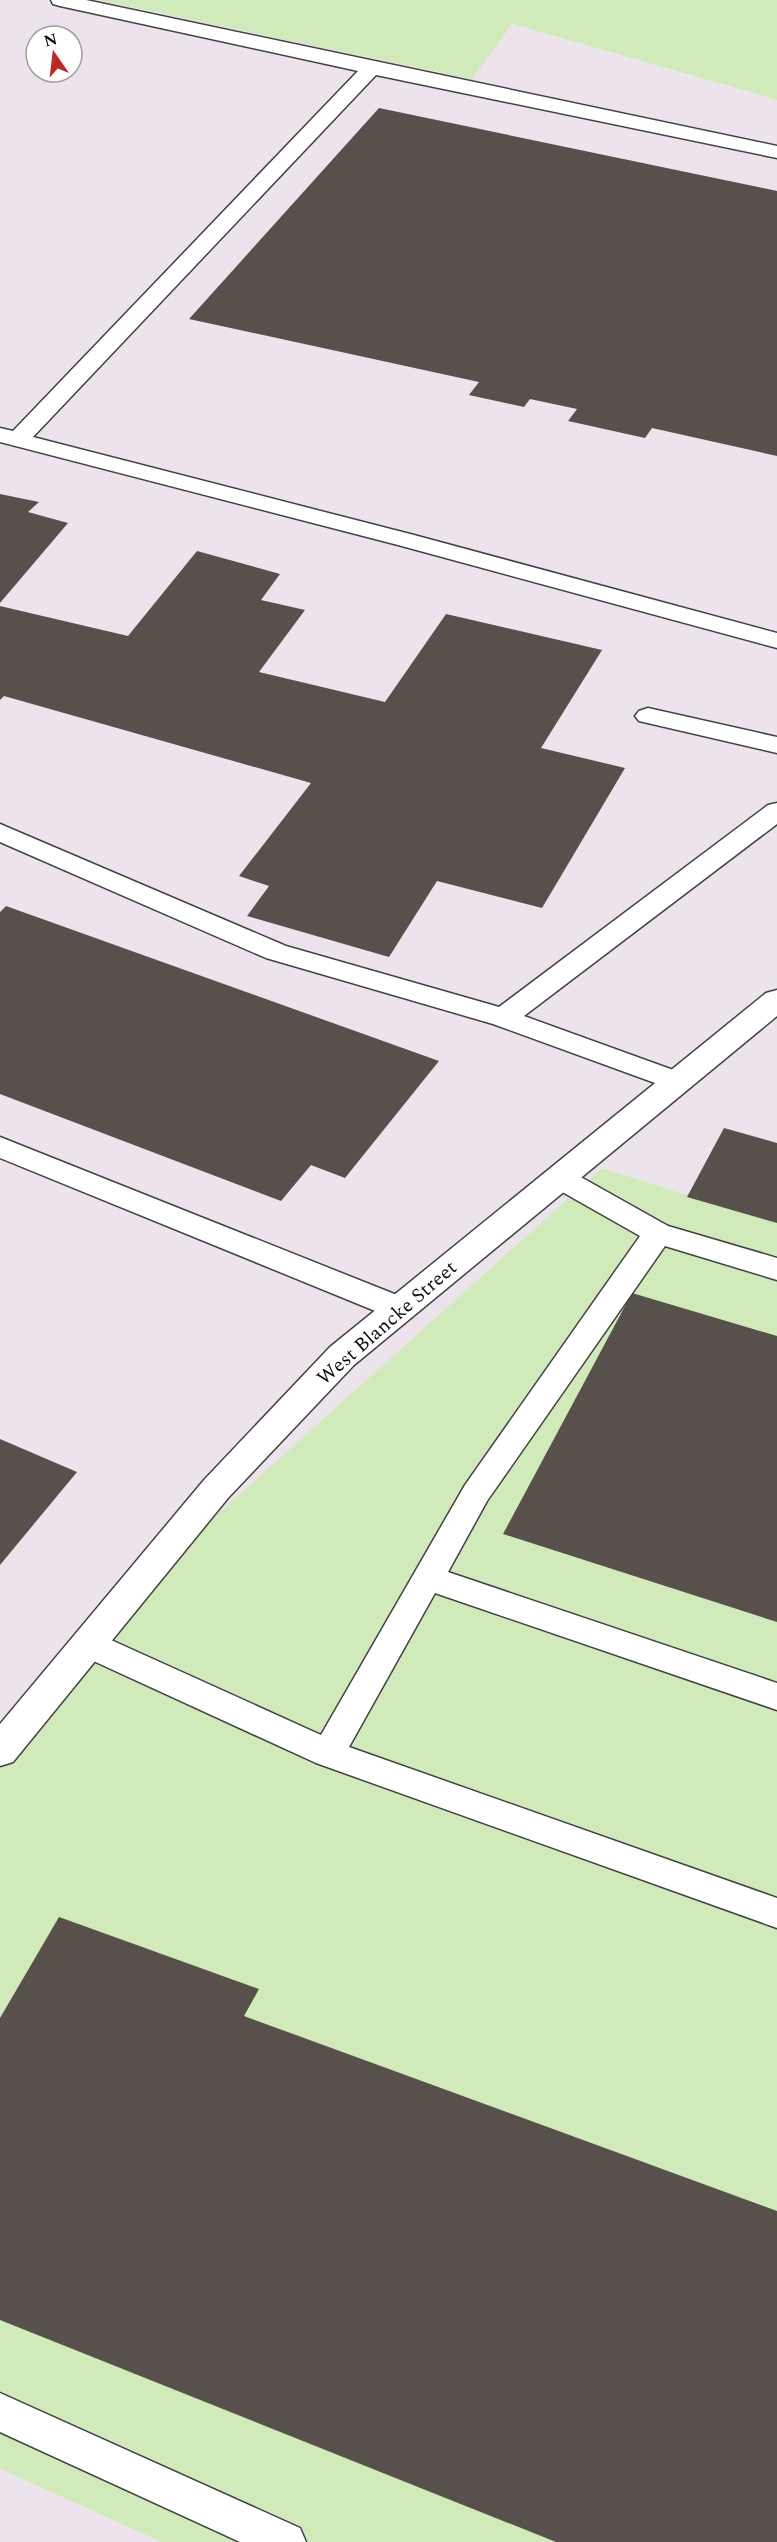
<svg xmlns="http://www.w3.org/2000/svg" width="777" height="2542" font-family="Spectral,serif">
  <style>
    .industrial { fill: #ede3ed; fill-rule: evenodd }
    .green { fill: #d0eaba }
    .building { fill: #58514b }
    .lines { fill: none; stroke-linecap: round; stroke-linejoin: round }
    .lane-casing { stroke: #424242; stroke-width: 3 }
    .street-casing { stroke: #424242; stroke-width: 3 }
    .lane { fill: #fff; fill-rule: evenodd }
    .street { fill: #fff; fill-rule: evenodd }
    .labels { text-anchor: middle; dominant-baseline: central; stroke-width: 6; stroke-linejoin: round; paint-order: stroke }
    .street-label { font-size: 20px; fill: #0f0f0f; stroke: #fff }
  </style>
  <rect width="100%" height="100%" fill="#fffdf1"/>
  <path class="industrial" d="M0 0H98L512 24 777 100V1223L602 1168 0 1757ZM36 36H72V72H36Z
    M0 2469 161 2542H0Z"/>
  <path class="green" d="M98 0H777V100L512 24 472 79Z
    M602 1168 777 1223V2542H161L0 2469V1757L120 1602Z"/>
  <path class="building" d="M379 108 777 191V456L652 428 645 438 568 421 577 409 530 399 524 407 469 395 479 382 189 319Z
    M0 494 39 502 28 512 68 523 0 603Z
    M197 551 280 574 261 600 305 610 259 672 385 702 446 614 602 650 541 748 625 768 542 908 437 881 389 957 247 916 269 886 239 876 311 783 4 696 0 700V606L128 636Z
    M6 906 439 1061 345 1178 311 1165 281 1201 0 1094V912Z
    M724 1128 777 1143V1223L687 1197Z
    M632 1293 777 1336V1622L503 1534Z
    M0 1439 77 1472 0 1565Z
    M59 1917 259 1989 244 2016 777 2211V2542H556L0 2320V2018Z"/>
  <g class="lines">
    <g class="lane-casing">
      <path id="lane" d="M51 0H86L777 146V158L376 75 33 437 414 535 777 633V648L398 545 0 442V428L13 431 358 71 60 6 53 4Z
        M648 708 777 737V753L639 721 635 716 639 711Z
        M777 803V824L524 1016 687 1075 691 1082 687 1089 677 1091 493 1024 266 958 0 842V824L286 946 499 1007 768 805Z
        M0 1137 412 1301 416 1309 412 1317 401 1320 390 1317 0 1158Z
        M560 1168 570 1171 668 1226 777 1258V1280L665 1246 487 1501 448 1572 777 1683V1710L435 1593 349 1747 777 1898V1928L316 1763 76 1653 71 1644 76 1635 88 1631 100 1635 321 1735 465 1485 640 1236 550 1185 545 1178 550 1171Z
        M0 2393 300 2528 306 2542H240L0 2432Z"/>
    </g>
    <g class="street-casing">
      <path id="street" d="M777 990V1016L354 1365 228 1498 13 1762 0 1766V1724L204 1480 330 1347 766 993Z"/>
    </g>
    <use href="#lane" class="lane"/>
    <use href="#street" class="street"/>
  </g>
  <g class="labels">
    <g class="street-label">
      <text transform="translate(387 1323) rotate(-41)">West Blancke Street</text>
    </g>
  </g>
  <g transform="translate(54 54) rotate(346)"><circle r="28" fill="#ffffff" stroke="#9f9f9f" stroke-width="1.5"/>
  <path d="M0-4.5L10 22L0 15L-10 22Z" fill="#c12625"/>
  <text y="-9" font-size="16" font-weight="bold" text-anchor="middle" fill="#0f0f0f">N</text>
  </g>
</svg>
